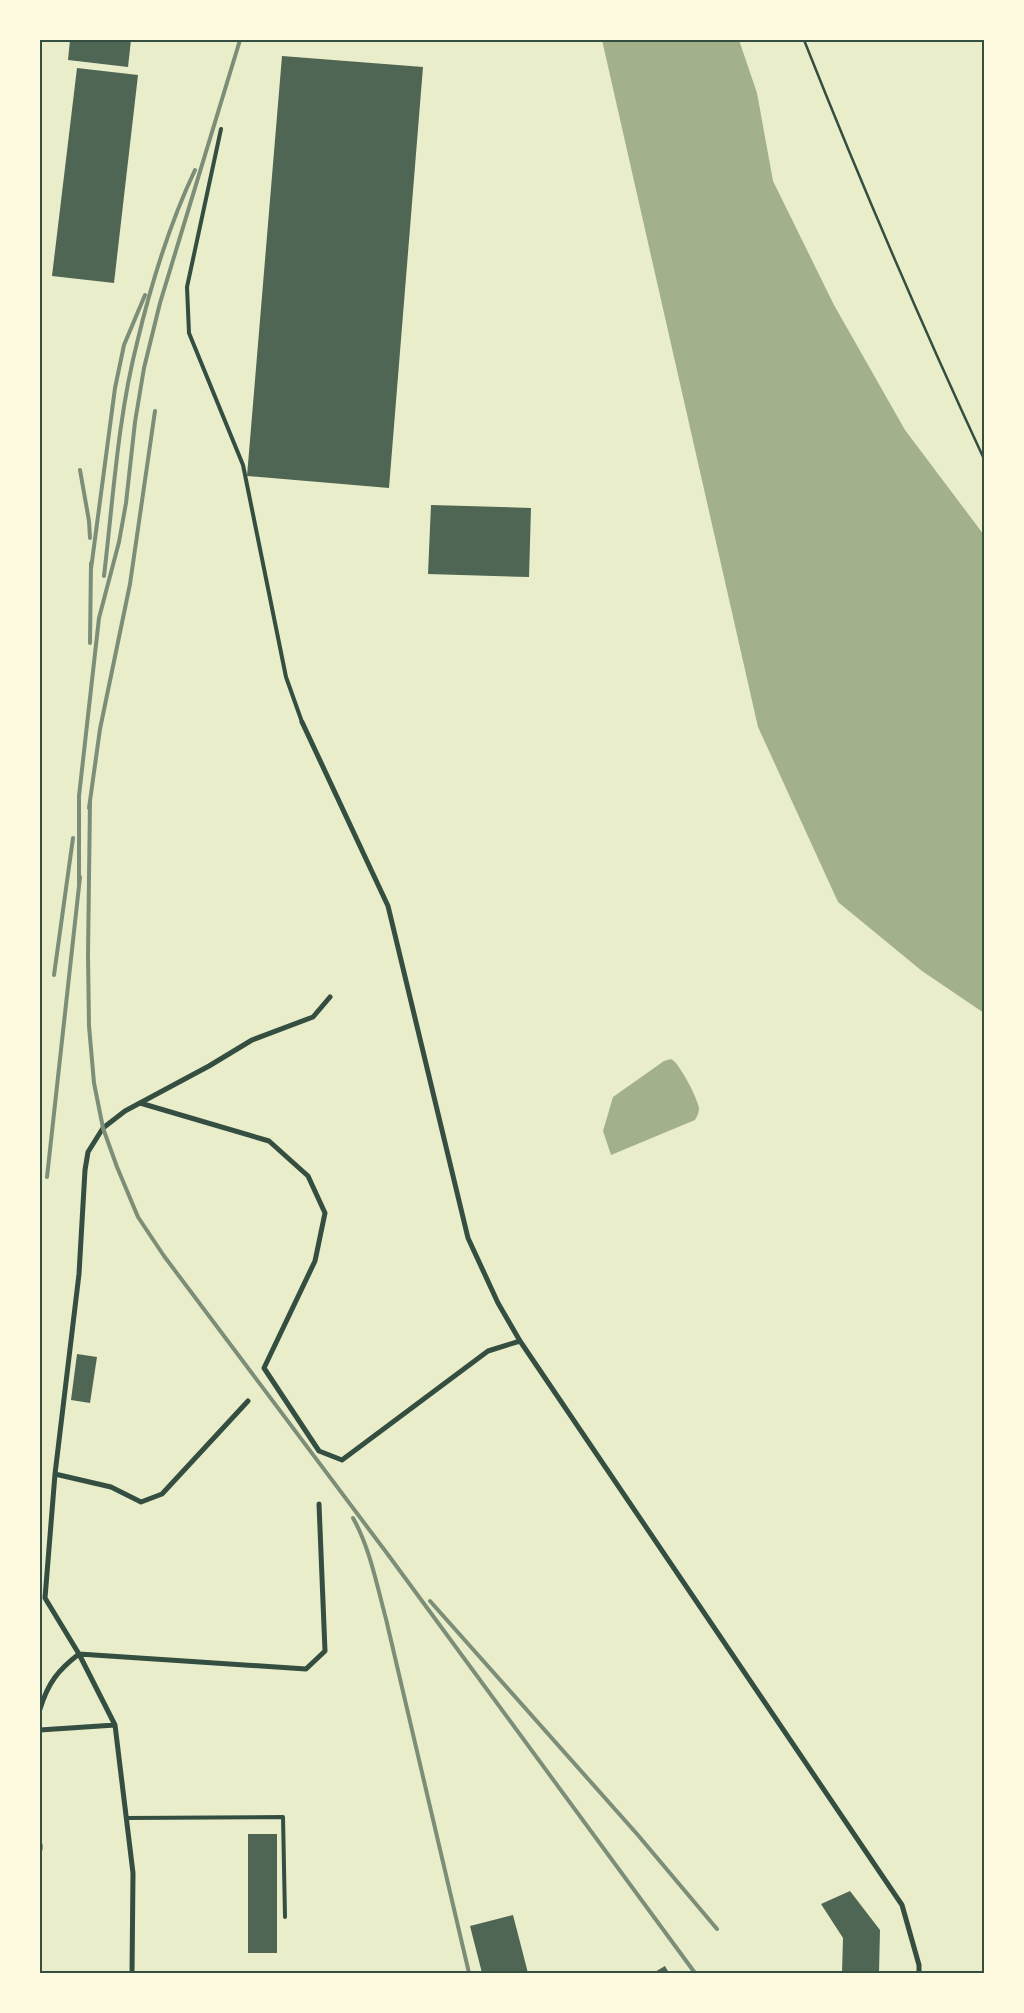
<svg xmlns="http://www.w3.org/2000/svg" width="1024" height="2013" font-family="'Fira Sans Condensed',sans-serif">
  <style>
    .water { fill: #a3b18a }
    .building { fill: #4f6655 }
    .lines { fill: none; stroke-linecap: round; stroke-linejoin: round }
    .path { stroke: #344e41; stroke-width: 2.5 }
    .service { stroke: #344e41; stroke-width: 4 }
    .minor { stroke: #344e41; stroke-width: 5 }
    .rail { stroke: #7c8e77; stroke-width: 4 }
    .neatline { fill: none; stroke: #344e41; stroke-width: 2 }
  </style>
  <rect width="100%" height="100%" fill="#e9edc9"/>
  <path class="water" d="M602 40H739L757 93 773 181 834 305 905 430 984 535V1013L922 971 838 902 758 727Z
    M671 1059C679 1062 698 1099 699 1108 699 1113 697 1116 695 1120L611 1155 603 1131 613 1097 664 1061Z"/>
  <path class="building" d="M70 40H131L128 67 68 60Z
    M282 56 423 67 389 488 247 476Z
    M77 68 138 75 114 283 52 276Z
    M431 505 531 508 529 577 428 574Z
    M77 1354 97 1357 90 1403 71 1400Z
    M248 1834H277V1953H248Z
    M850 1891 880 1930 879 1973H842L843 1938 821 1904Z
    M513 1915 528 1973H482L470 1926Z
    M665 1966 669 1973H653Z"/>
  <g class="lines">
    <path class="path" d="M804 40C860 181 920 321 984 459"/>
    <path class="service" d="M221 129 187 287 189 333 243 465 286 677 302 722
      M126 1818 283 1817 285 1917"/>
    <path class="minor" d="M302 722 388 906 468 1238 498 1303 520 1341 902 1905 919 1965V1973
      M140 1103 269 1141 308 1176 325 1213 315 1261 264 1368 319 1451 342 1460 488 1351 520 1341
      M55 1474 111 1487 141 1502 162 1494 248 1401
      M40 1709C48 1683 58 1670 79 1654L306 1669 325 1651 319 1504
      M40 1730 115 1725
      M40 1845V1849
      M132 1973 133 1873 115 1725 79 1654 45 1598 55 1474 79 1274 85 1170 88 1152 103 1128 125 1111 209 1066 252 1040 313 1017 330 997"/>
    <path class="rail" d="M80 470 89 521 90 538
      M91 569 115 388 124 345 145 295
      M104 576C113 500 118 417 137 343 151 284 169 225 195 170
      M90 643 91 563
      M90 801 88 955 89 1026 94 1083 103 1128 117 1167 138 1217 164 1256 389 1556 695 1973
      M89 808 100 729 130 584 155 411
      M79 884V796L99 618 119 542 126 503 135 422 144 368 160 303 240 40
      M54 975 73 838
      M47 1177 80 877
      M353 1518C370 1548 377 1586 386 1619L469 1973
      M430 1601 637 1834 717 1929"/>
  </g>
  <rect width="1024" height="2013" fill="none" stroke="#fefae0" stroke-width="82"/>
  <rect x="41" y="41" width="942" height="1931" class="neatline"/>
</svg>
